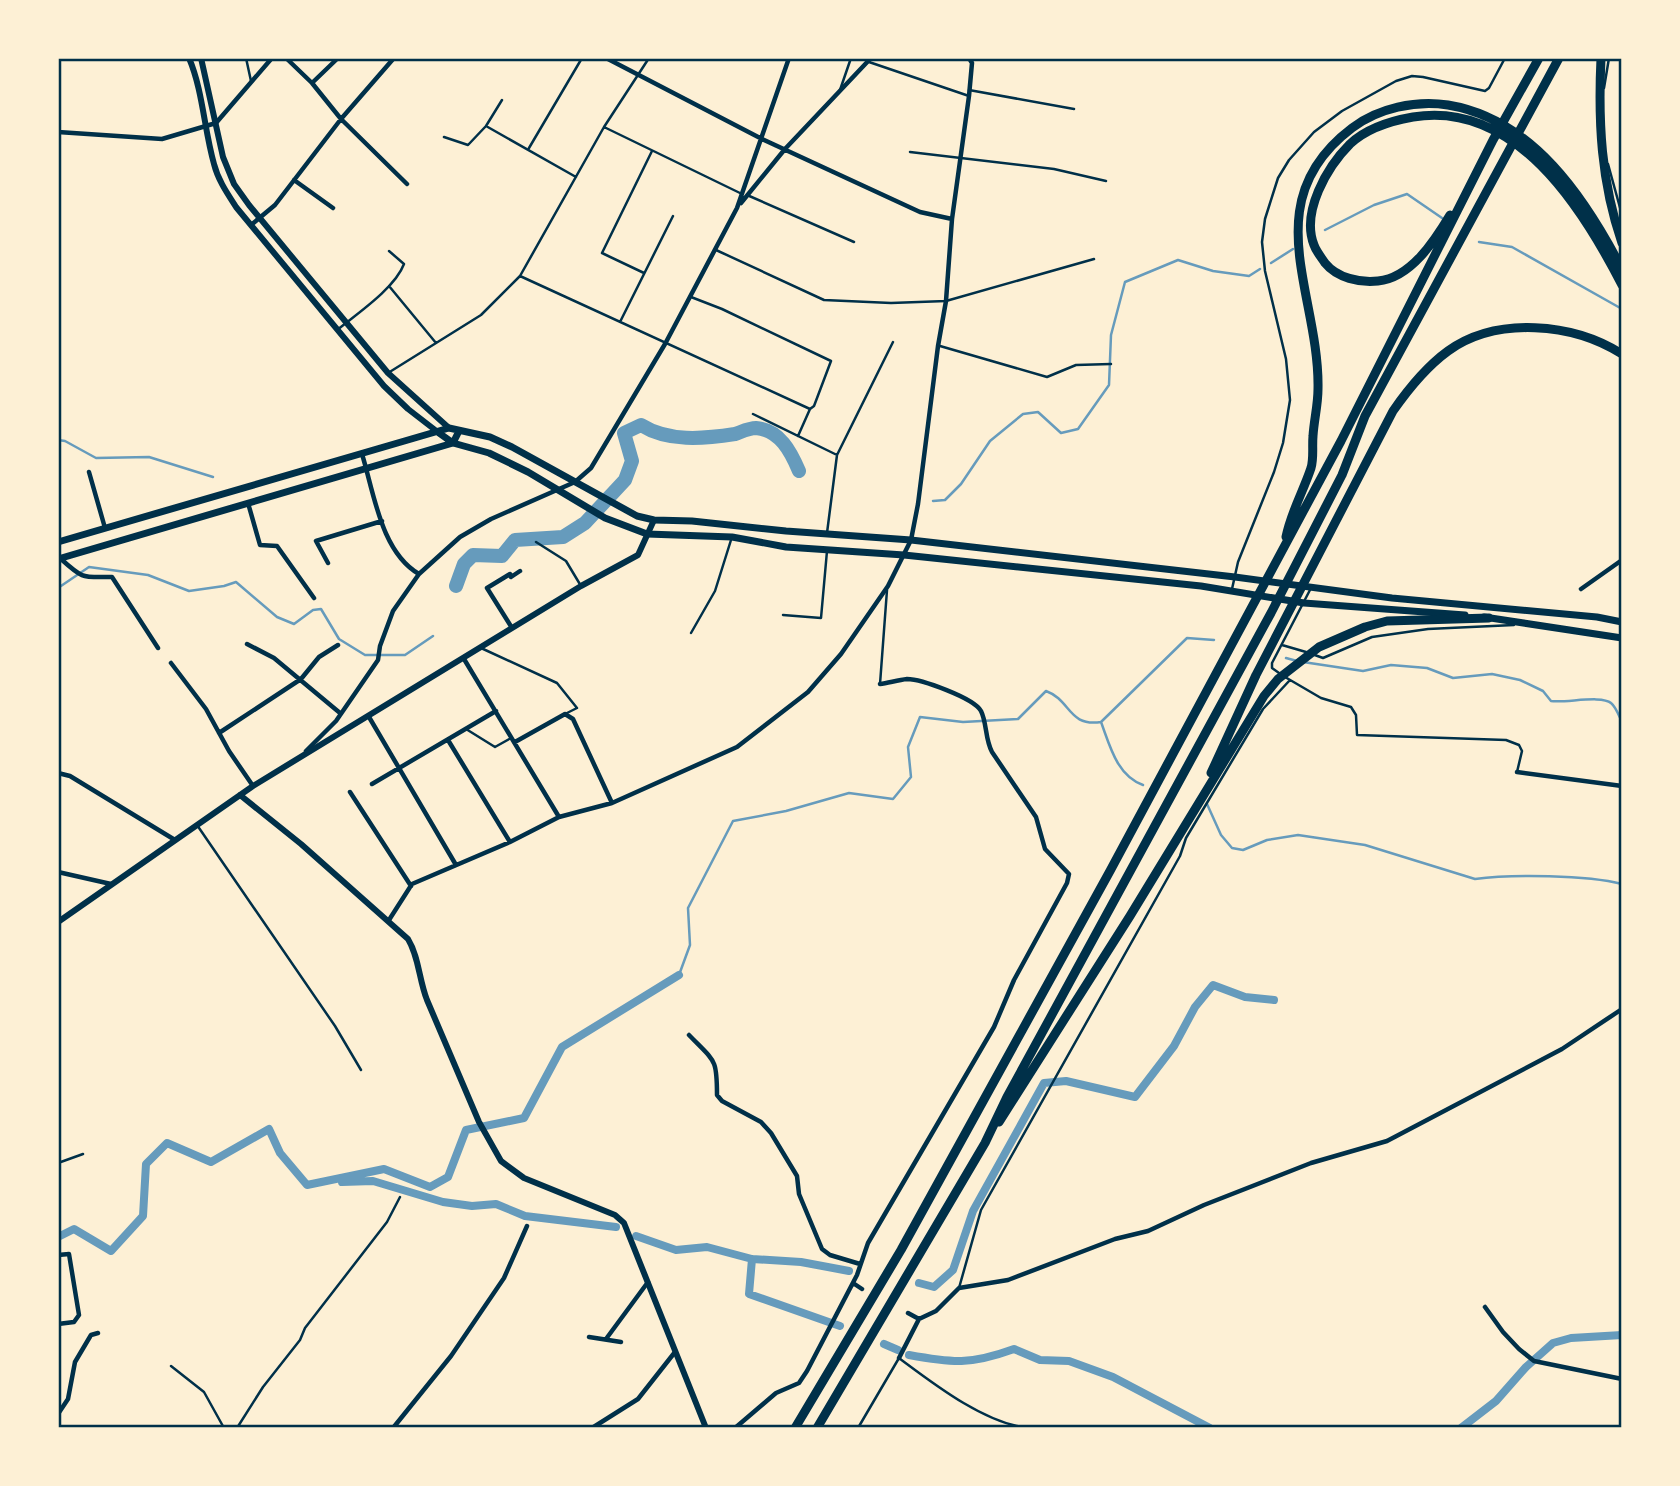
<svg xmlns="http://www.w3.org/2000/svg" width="1680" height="1486" font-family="Commissioner,sans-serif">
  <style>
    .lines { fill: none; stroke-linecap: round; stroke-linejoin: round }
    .stream { stroke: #669bbc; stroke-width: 2.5 }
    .canal { stroke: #669bbc; stroke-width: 8 }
    .river { stroke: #669bbc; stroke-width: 14 }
    .service { stroke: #003049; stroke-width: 2.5 }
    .minor { stroke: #003049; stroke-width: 4.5 }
    .tertiary { stroke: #003049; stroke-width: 6 }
    .primary { stroke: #003049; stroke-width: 7 }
    .motorway { stroke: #003049; stroke-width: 9 }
    .neatline { fill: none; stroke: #003049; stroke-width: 2.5 }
  </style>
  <rect width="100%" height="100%" fill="#fdf0d5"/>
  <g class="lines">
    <path class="stream" d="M1325 230 1374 205 1407 194 1442 218
      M1479 242 1512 247 1622 309
      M1271 263 1293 249
      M58 440 65 441 96 458 149 457 213 477
      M933 501 945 500 961 484 990 441 1023 414 1038 412 1061 433 1078 429 1109 385 1111 335 1125 282 1178 260 1213 271 1249 276 1260 269
      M58 588 89 567 148 575 189 591 224 586 236 582 277 617 294 624 313 610 321 609 339 639 365 655H405L433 636
      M1286 658 1297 661
      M1303 662 1363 671 1391 665 1427 668 1453 678 1492 674 1520 680 1543 691 1551 701C1566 703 1602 695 1611 703 1616 707 1619 716 1622 722
      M1101 722C1110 746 1117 776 1143 785
      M1207 804 1221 835 1232 848 1243 850 1267 840 1298 835 1365 845 1475 879C1512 874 1587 875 1622 884
      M679 975 690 945 688 908 733 821 786 811 849 793 893 799 911 777 908 747 920 717 963 722 1018 719 1046 691C1071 700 1068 727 1101 722L1187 638 1214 640"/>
    <path class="canal" d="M342 1182 373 1181 443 1202 472 1206 496 1204 525 1216 616 1227
      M636 1236 676 1250 707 1247 752 1259 801 1262 849 1271
      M58 1237 74 1229 111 1251 143 1216 146 1164 167 1143 211 1162 269 1129 280 1153 307 1185 384 1169 430 1187 448 1177 466 1130 524 1118 562 1047 679 975
      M752 1259 749 1294 840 1326
      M919 1283 934 1287 953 1270 973 1211 1044 1083 1066 1081 1135 1097 1174 1046 1195 1007 1213 985 1245 997 1274 1000
      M884 1344 898 1350
      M909 1355C953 1363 970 1365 1014 1349L1040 1360 1069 1361 1113 1377 1210 1428
      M1461 1428 1496 1401 1526 1367 1553 1343 1571 1338 1622 1335"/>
    <path class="river" d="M456 586 464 564 473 555 502 556 515 540 563 537 585 523 625 480 632 461 624 433 641 425C668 442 703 439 735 434 741 432 749 428 756 428 780 430 791 452 799 471"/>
    <path class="service" d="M246 58 251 81
      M869 62 969 96
      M1604 88 1609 58
      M840 90 851 58
      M969 90 1074 109
      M486 126 576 177
      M604 127 742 194
      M444 137 468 145 486 126 502 100
      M529 148 582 58
      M910 152 1054 169 1106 181
      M1608 164 1622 215
      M747 195 854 242
      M716 250 824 300 891 303 946 301 1094 259
      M644 273 602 253 652 151
      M520 276 810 409
      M389 286 436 343
      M691 297 722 309 831 361 814 406 810 409 798 436
      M620 322 673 216
      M337 330C358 313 395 288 404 264L389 251
      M940 346 1047 377 1076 365 1111 364
      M388 373 481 315 520 276 604 127 649 58
      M753 414 837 455
      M827 533 837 455 893 342
      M536 542 566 561 581 586
      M1232 589 1238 562 1274 472 1283 443 1290 400 1286 359 1265 271 1262 242 1265 219 1278 178 1289 160 1314 132 1342 111 1396 81 1412 76 1423 77 1485 91 1489 88 1505 58
      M783 615 821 618 827 551
      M691 633 715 591 731 540
      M1282 645 1306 652
      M481 648 557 683 577 708 565 714
      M1312 654 1323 658 1372 637 1428 629 1514 625
      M1279 673 1272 668V663L1311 588
      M1285 677 1321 698 1351 707 1356 715 1357 735 1506 740 1519 745 1522 751 1517 772
      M880 684 887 590
      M466 729 495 747 511 738
      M197 825 335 1026 361 1070
      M58 1163 83 1154
      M959 1288 981 1210 1180 856 1186 838 1263 709 1290 680
      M171 1366 204 1392 224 1428
      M237 1428 263 1387 300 1340 305 1328 387 1222 400 1197
      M858 1428 899 1358C934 1384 984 1423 1028 1428"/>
    <path class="minor" d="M286 58 312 83 341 119 407 184
      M606 58 762 139 920 212 952 219
      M312 83 338 58
      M58 132 162 139 216 123 272 58
      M294 180 333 208
      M741 203 785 149 871 58
      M251 225 275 205 341 119 394 58
      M362 454C374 493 381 552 419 574
      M89 472 105 528
      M248 503 260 545 277 546 314 598
      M61 559C84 580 83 577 112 577L158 648
      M328 563 316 541 382 521
      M1581 589 1622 560
      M512 628 487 588 510 574 511 577 520 571
      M247 644 274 658 340 713
      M464 659 559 817 612 803 737 747 808 692 841 654 888 586 911 540 918 504 938 346 946 301 952 219 969 96 972 63 969 58
      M171 663 206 709 229 751 253 786
      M369 717 456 865
      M219 733 301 679 319 657 338 645
      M448 740 510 842
      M515 742 565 714 573 719 612 803
      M306 751 336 721 378 660 380 646 393 611 419 574 460 537 491 519 575 482 591 468 665 344 737 208 789 58
      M1517 772 1622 786
      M58 773 70 776 175 840
      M372 784 496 711
      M350 792 411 886
      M58 872 111 884
      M389 920 412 884 510 842 559 817
      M689 1035C715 1062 717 1058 717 1095L722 1101 761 1122 771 1133 797 1176 799 1194 822 1249 830 1255 860 1264
      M58 1255 69 1254 79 1315 74 1322 58 1324
      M853 1283 862 1289
      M1485 1307 1503 1332 1519 1349 1534 1361 1622 1379
      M908 1313 919 1319
      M589 1337 621 1342
      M606 1339 648 1282
      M899 1358 919 1319 936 1311 959 1288 1008 1280 1115 1239 1148 1231 1204 1205 1311 1163 1387 1141 1562 1049 1622 1009
      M58 1414 68 1399 75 1362 91 1335 98 1333
      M393 1428 451 1356 504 1278 527 1226
      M592 1428 638 1399 675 1352
      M735 1428 776 1393 799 1383 807 1371 857 1275 868 1243 994 1027 1014 980 1067 883 1069 874 1045 849 1036 817 992 752C985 739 987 723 981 711 974 698 921 679 907 679 898 680 888 683 880 684
      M1021 1428H1022"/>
    <path class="tertiary" d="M189 58C203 91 204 129 214 164 218 180 227 193 236 207L384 386 408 409 439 433
      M201 58 223 157 234 184 249 205 388 373 449 428
      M240 795 301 844 408 939C419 957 419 980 427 1000L479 1122 501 1161 524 1178 615 1215 624 1223 706 1428
      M58 922 253 786 581 586 638 555 654 520"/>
    <path class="primary" d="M439 433 453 443 489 453 528 472 605 518 647 534 732 537 786 547 904 555 1201 586 1304 603 1465 615
      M58 542 449 428 490 437 512 447 637 516 654 520 692 521 786 531 911 540 1235 577 1392 598 1597 617 1622 622
      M58 559 453 443 459 431
      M1484 617 1622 638"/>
    <path class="motorway" d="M1601 58C1598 122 1601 182 1622 243
      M1450 215C1435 240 1411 278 1378 281 1360 283 1337 278 1325 263 1321 257 1316 251 1314 245 1301 212 1327 167 1350 144 1367 128 1390 121 1413 117 1515 100 1582 207 1622 285
      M1286 537C1291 512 1303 492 1311 468 1314 458 1312 447 1313 436 1314 420 1318 405 1318 389 1320 294 1254 202 1352 128 1378 108 1416 100 1448 105 1533 119 1585 198 1622 269
      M1211 773 1256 675 1393 411C1409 388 1426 367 1448 351 1497 316 1573 323 1622 354
      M999 1122 1130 916 1264 696 1278 679 1319 647 1365 627 1387 621 1489 618
      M795 1428 901 1250 1110 871 1341 441 1493 140 1539 58
      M817 1428 985 1143 1007 1097 1271 613 1342 475 1365 416 1559 58"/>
  </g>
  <rect width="1680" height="1486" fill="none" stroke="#fdf0d5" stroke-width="119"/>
  <rect x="60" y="60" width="1560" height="1366" class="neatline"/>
</svg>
